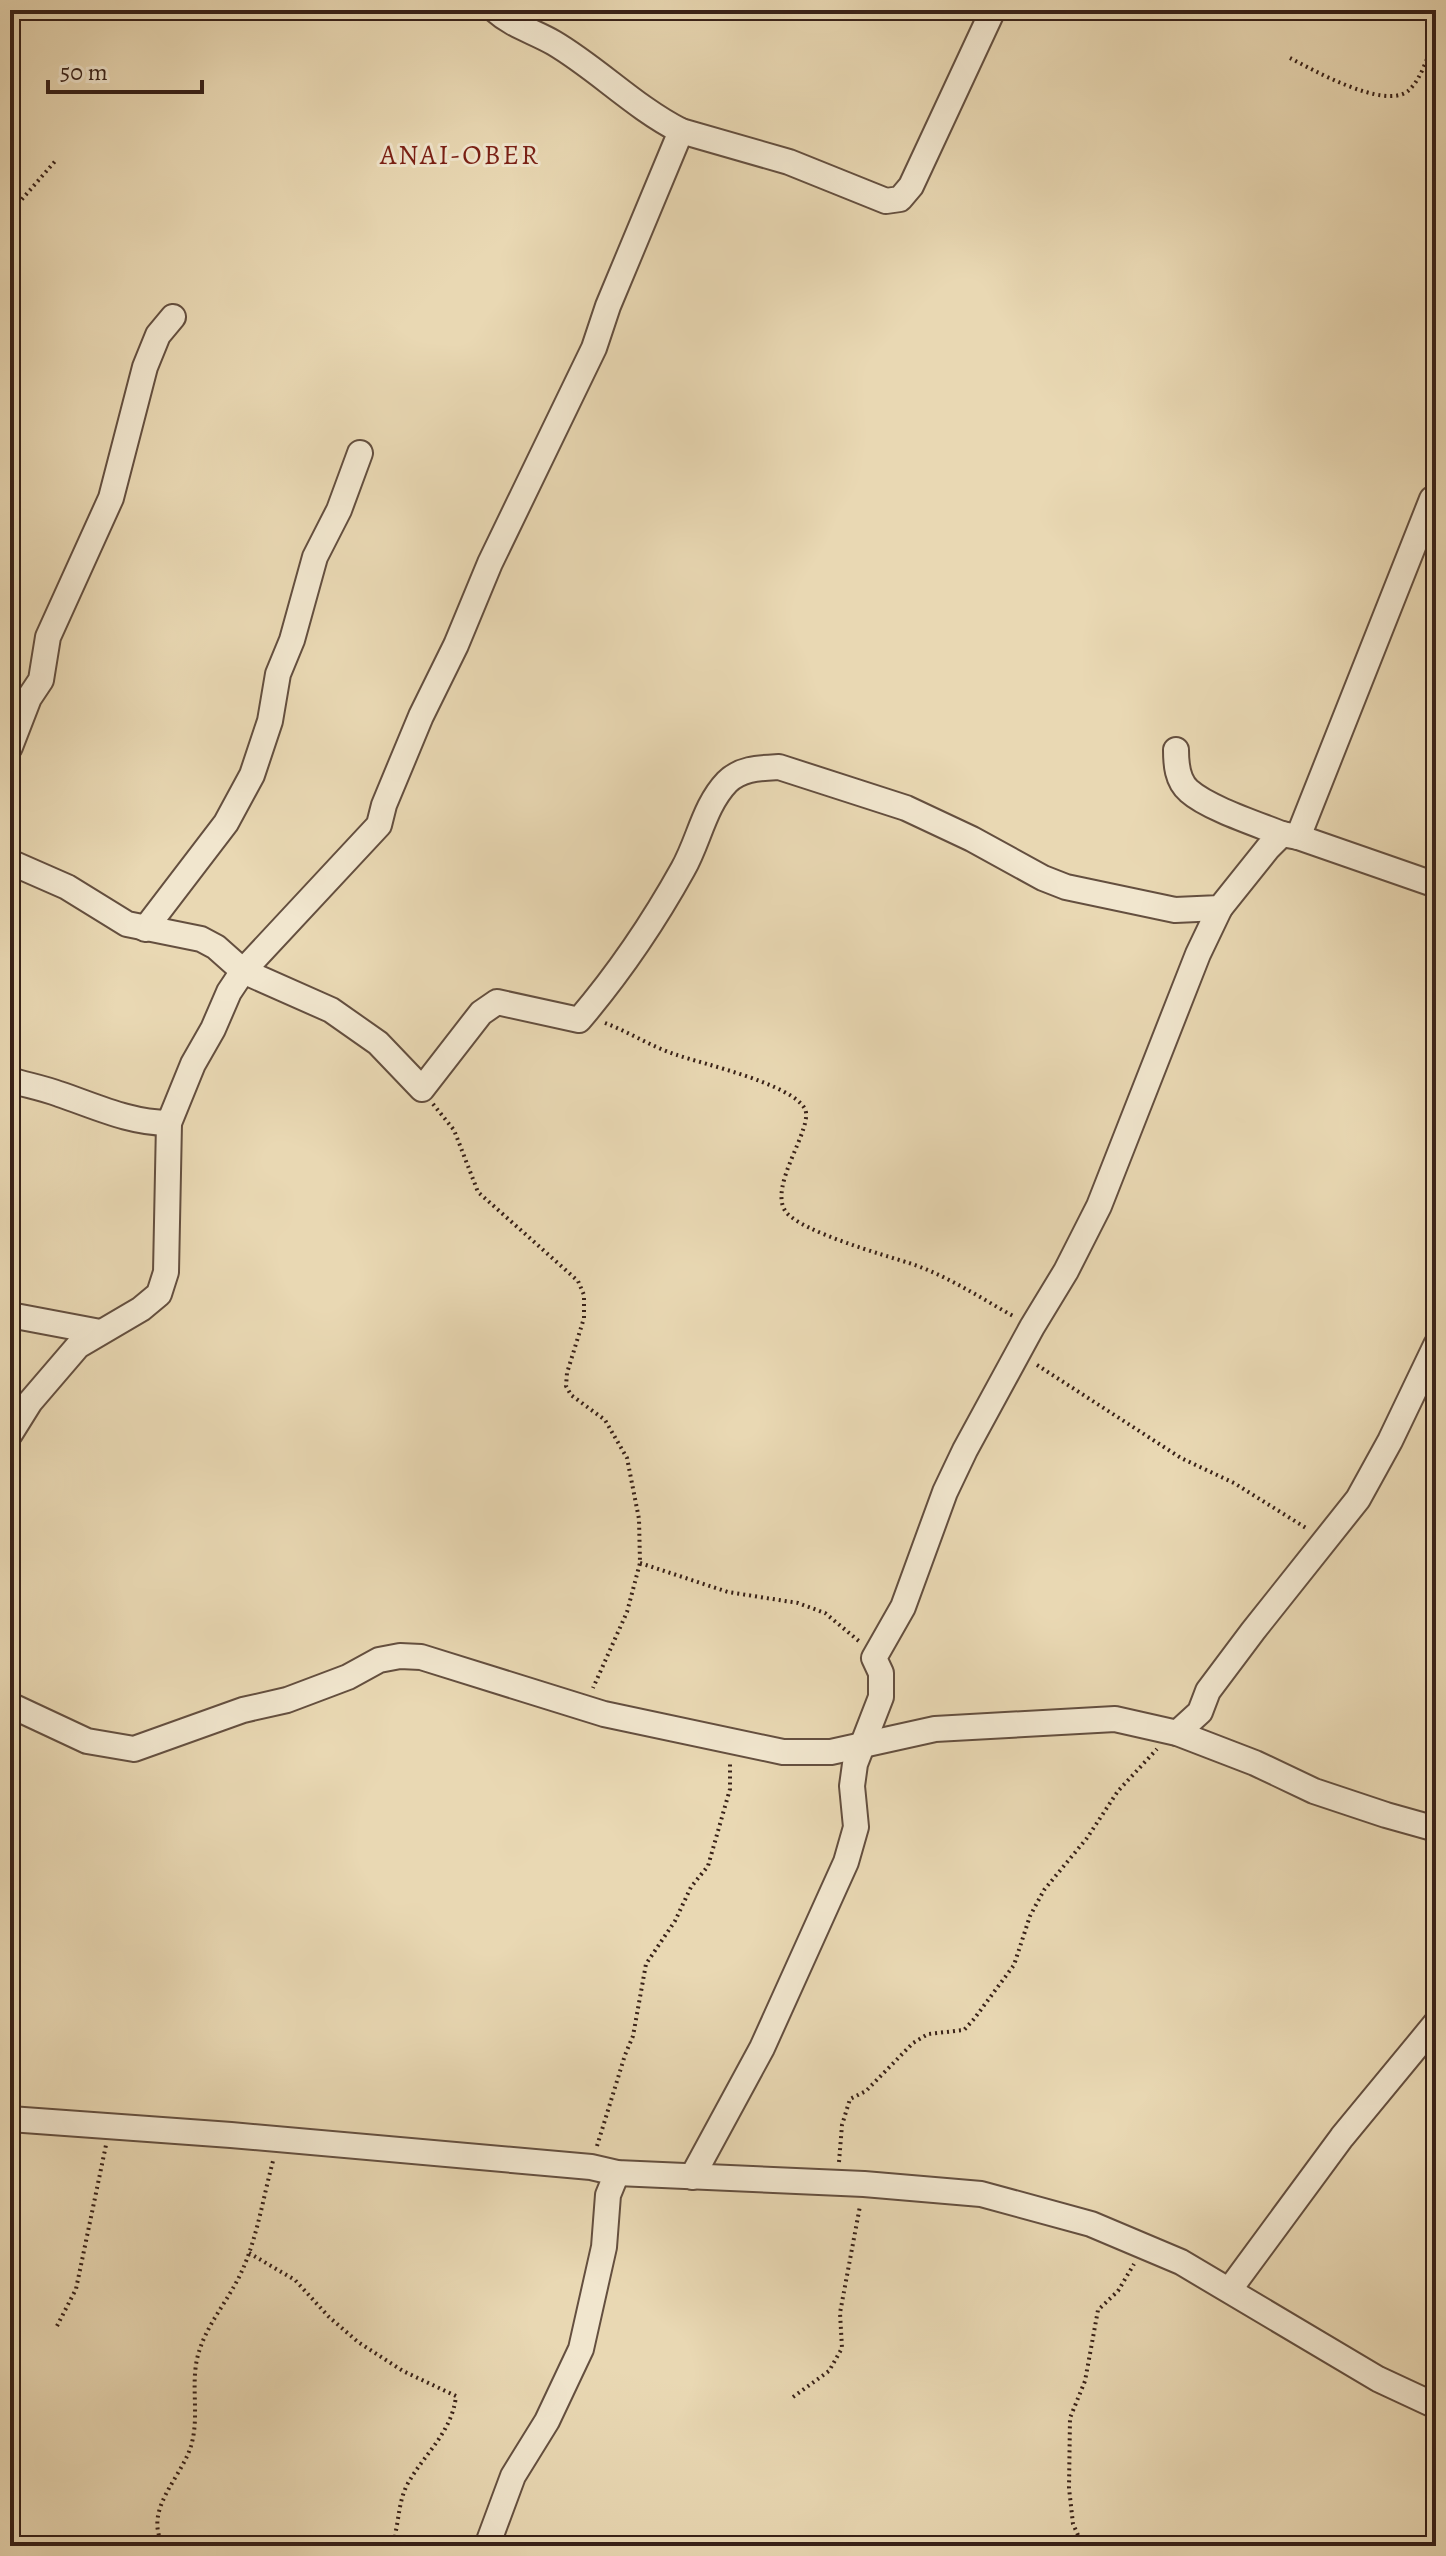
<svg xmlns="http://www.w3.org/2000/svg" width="1446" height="2556" viewBox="0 0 1446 2556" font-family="Alegreya,serif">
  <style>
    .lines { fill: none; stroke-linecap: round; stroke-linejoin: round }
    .minor-casing { stroke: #644f3f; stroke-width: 28 }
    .path { stroke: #382118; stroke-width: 4; stroke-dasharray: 2 4; stroke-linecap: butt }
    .minor { stroke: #f1e6ce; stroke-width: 24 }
    .labels { text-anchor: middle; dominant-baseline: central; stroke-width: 6; stroke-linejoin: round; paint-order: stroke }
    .quarter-label { font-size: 28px; letter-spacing: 2px; fill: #7a1f14; stroke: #f1e6ce }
  </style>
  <rect width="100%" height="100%" fill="#e9d8b3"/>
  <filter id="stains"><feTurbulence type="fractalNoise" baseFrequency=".0025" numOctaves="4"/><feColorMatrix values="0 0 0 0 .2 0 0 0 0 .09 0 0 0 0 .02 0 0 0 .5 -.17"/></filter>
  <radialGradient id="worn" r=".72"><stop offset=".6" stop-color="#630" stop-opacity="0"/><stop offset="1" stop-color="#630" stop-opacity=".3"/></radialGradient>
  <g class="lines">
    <defs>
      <g id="minor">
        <path d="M681 131 789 162 886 201 900 199 911 186 993 10"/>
        <path d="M10 747 29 698 41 680 48 637 111 498 145 367 158 335 173 317"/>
        <path d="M1176 750C1176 764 1177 781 1189 791 1208 808 1257 824 1282 834"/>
        <path d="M1298 837 1432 499"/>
        <path d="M10 862 67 887 127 924 201 939 216 947 243 971 331 1010 378 1043 422 1089 481 1013 497 1002 579 1020C619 973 653 923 683 869 699 841 704 806 727 782 741 768 760 768 779 767L906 808 972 839 1043 878 1066 887 1175 910 1220 908 1268 848 1282 834 1298 837 1436 885"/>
        <path d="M145 929 226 823 252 775 270 721 278 674 292 640 315 557 339 510 360 453"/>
        <path d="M10 1080C26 1085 43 1088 59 1094 95 1106 130 1123 169 1123"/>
        <path d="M10 1315 100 1332"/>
        <path d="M10 1434 30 1402 78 1346 141 1309 159 1294 166 1272 169 1123 193 1064 213 1029 229 992 243 971 379 825 384 805 421 716 456 645 490 563 594 348 608 306 681 131C634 107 598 69 554 43 533 31 513 26 495 10"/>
        <path d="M10 1705 87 1741 134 1749 243 1710 287 1700 348 1677 379 1660 400 1656 421 1657 604 1714 783 1752H831L935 1729 1115 1719 1177 1733 1255 1763 1314 1791 1386 1815 1436 1829"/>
        <path d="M1177 1733 1200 1712 1208 1691 1253 1631 1358 1499 1390 1441 1436 1345"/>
        <path d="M10 2119 231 2135 591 2167 617 2173 864 2184 981 2194 1091 2224 1181 2262 1378 2379 1436 2406"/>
        <path d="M692 2177 762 2048 846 1862 856 1827 852 1786 855 1764 881 1697V1673L874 1658 903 1607 945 1492 965 1450 1032 1327 1066 1271 1099 1206 1198 954 1220 908"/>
        <path d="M1230 2289 1342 2137 1436 2023"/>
        <path d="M487 2546 513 2476 547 2421 581 2349 604 2247 608 2195 617 2173"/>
      </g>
    </defs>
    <use href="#minor" class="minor-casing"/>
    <g class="path">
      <path d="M1428 54 1436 57"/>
      <path d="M1290 58C1313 70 1384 110 1408 91 1422 79 1429 52 1436 35"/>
      <path d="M10 213 57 159"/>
      <path d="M605 1023C629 1032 652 1047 677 1055 703 1064 792 1084 805 1109 814 1128 767 1187 786 1212 802 1232 884 1255 909 1263 946 1275 979 1297 1013 1316"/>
      <path d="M433 1104 454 1130 478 1192 578 1281 584 1295V1318L567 1373 566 1386 571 1395 605 1420 627 1458 639 1519 640 1563 627 1612 593 1688"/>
      <path d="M1037 1365 1181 1458 1234 1483 1306 1528"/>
      <path d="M640 1563 728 1592 798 1603 825 1613 860 1642"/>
      <path d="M597 2146 625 2055 633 2036 646 1964 675 1921 691 1887 708 1866 730 1789V1763"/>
      <path d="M839 2162 842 2125 850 2099 866 2091 913 2043 928 2034 964 2030 974 2019 1014 1965 1030 1916 1044 1890 1087 1838 1118 1791 1157 1749"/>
      <path d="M249 2253 295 2280 329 2317 358 2342 403 2371 456 2396C452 2433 423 2455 407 2485 399 2501 399 2518 395 2535"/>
      <path d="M57 2326 76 2289 106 2145"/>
      <path d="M793 2397 829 2371 842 2348 840 2313 860 2206"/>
      <path d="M161 2541C146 2507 181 2478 191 2446 200 2416 190 2385 198 2355 206 2325 228 2301 241 2273 257 2239 263 2198 273 2161"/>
      <path d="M120 2546C136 2542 155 2537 169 2546"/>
      <path d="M736 2546 738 2543"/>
      <path d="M1083 2546 1073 2524 1069 2488 1070 2418 1085 2381 1098 2310 1118 2291 1134 2264"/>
    </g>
    <use href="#minor" class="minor"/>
  </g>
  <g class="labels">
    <g class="quarter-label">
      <text x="460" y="155">ANAI-OBER</text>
    </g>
  </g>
  <rect width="1446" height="2556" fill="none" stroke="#e9d8b3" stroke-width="40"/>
  <rect x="12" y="12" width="1422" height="2532" fill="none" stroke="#382118" stroke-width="4"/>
  <rect x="20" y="20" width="1406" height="2516" fill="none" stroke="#382118" stroke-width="2"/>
  <path d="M48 80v12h154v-12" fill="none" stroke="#382118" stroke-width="4"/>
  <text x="60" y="80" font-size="24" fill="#382118" stroke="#f1e6ce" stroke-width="6" paint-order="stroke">50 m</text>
  <rect width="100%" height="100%" filter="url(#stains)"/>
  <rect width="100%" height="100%" fill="url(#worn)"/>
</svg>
